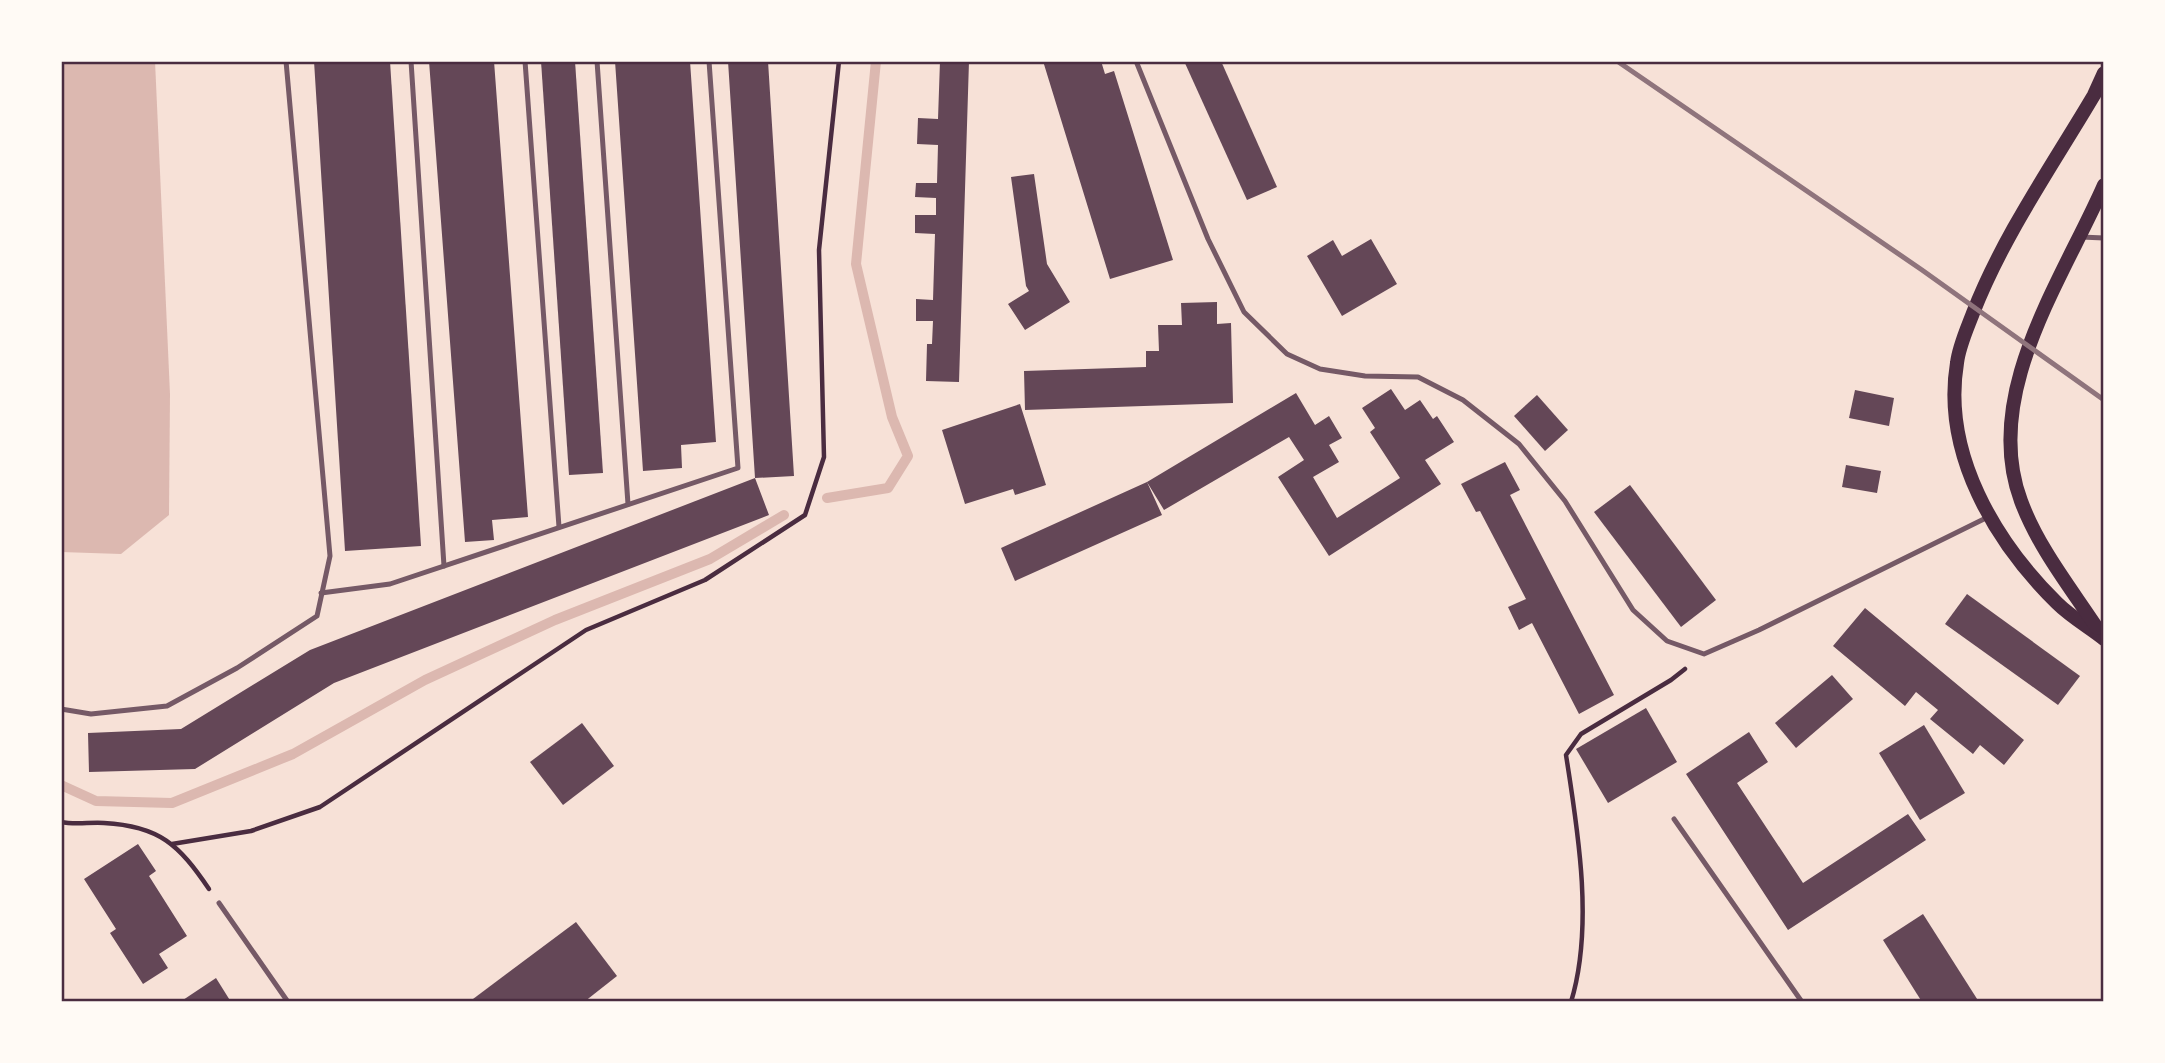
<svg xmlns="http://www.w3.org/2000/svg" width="2165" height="1063" viewBox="0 0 2165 1063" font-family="'Fira Sans',sans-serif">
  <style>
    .water { fill: #dcb8b0 }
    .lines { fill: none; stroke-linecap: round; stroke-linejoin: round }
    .stream { stroke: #dcb8b0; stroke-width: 10 }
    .building { fill: #644757 }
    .path { stroke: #4a2c40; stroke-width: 4.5 }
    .service { stroke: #755966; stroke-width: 5 }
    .secondary { stroke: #4a2c40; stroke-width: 14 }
    .rail { stroke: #8f747c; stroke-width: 5 }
    .neatline { fill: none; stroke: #4a2c40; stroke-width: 2.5 }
  </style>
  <rect width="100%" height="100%" fill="#f7e1d7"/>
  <path class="water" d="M61 61H155L170 394 169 515 121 554 61 552Z"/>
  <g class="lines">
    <g class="stream">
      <path d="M827 498 888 488 908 456 892 417 856 264 876 61"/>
      <path d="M61 785 96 801 172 803 293 754 425 680 555 620 710 559 784 515"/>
    </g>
  </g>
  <g class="building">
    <path d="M314 61H390L421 546 345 551Z"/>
    <path d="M429 61H494L528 517 492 520 494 540 465 542Z"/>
    <path d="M541 61H575L603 473 569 475Z"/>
    <path d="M615 61H690L716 442 681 445 682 468 643 471Z"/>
    <path d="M728 61H768L794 476 755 478 769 515 334 683 195 769 89 772 88 733 181 729 310 650 755 478Z"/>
    <path d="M940 61H969L959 382 926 381 927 344H932L933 321H916V299L933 300 935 234 915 233V215H936V198L915 197 916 183H937L938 145 917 144 918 118 938 119Z"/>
    <path d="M1043 61H1101L1105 74 1114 71 1173 260 1110 279Z"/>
    <path d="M1184 61H1221L1277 187 1247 200Z"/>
    <path d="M1034 174 1047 264 1070 302 1025 330 1008 304 1029 291 1026 286 1011 177Z"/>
    <path d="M1371 239 1397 284 1342 316 1307 256 1333 240 1342 256Z"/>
    <path d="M1217 302V324L1231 323 1233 403 1025 410 1024 371 1146 367V351H1159L1158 325H1182L1181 303Z"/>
    <path d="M1391 389 1405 410 1420 400 1433 419 1437 416 1454 442 1425 460 1441 484 1329 556 1278 477 1304 460 1289 437 1164 510 1147 482 1162 515 1015 581 1001 548 1147 482 1296 393 1315 425 1329 416 1342 438 1329 445 1339 462 1313 477 1337 518 1400 478 1370 432 1375 428 1362 408Z"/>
    <path d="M1855 390 1894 398 1889 426 1849 418Z"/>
    <path d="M1537 395 1568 430 1545 451 1514 416Z"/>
    <path d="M1020 404 1046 485 1015 495 1013 489 965 504 942 430Z"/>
    <path d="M1505 462 1520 490 1510 495 1614 695 1579 714 1532 623 1519 630 1508 607 1526 599 1480 511 1476 512 1461 484Z"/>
    <path d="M1846 465 1881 471 1877 493 1842 487Z"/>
    <path d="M1630 485 1716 600 1681 627 1594 512Z"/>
    <path d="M1967 594 2080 676 2058 705 1945 624Z"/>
    <path d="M1865 608 2024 740 2004 765 1980 745 1973 754 1930 719 1938 710 1916 692 1905 706 1833 646Z"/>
    <path d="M1832 675 1853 699 1796 748 1775 723Z"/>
    <path d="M1646 708 1677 762 1608 803 1576 749Z"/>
    <path d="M582 723 614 766 563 805 530 762Z"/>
    <path d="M1924 725 1965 793 1920 820 1879 753Z"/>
    <path d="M1749 732 1768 762 1737 783 1803 883 1908 814 1926 840 1788 930 1686 774Z"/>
    <path d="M138 844 156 871 149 876 187 936 159 954 168 968 143 984 110 933 116 929 84 879Z"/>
    <path d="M1923 914 1979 1002H1922L1883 940Z"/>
    <path d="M576 922 617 976 584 1002H469Z"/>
    <path d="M216 978 231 1002H184L183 1000Z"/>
  </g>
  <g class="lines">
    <g class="path">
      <path d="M61 822C75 825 90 822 104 823 160 826 179 845 209 889"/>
      <path d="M172 844 251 831 320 807 586 630 705 580 805 515 824 457 819 250 839 61"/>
      <path d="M1571 1002C1594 927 1578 831 1566 755L1581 734 1671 680 1685 669"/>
    </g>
    <g class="service">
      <path d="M411 61 444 566"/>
      <path d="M525 61 559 527"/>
      <path d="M597 61 628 504"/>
      <path d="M1136 61 1208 239 1244 312 1287 354 1320 369 1365 376 1418 377 1463 400 1519 444 1565 501 1633 610 1667 641 1704 654 1759 630 1988 517"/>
      <path d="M2081 237 2104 238"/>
      <path d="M321 593 390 584 738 468 709 61"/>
      <path d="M61 709 91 714 167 706 237 668 317 616 330 556 286 61"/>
      <path d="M1674 819 1802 1002"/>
      <path d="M219 903 288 1002"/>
    </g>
    <g class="secondary">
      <path d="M2104 73 2094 95C2052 166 2003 236 1973 313 1967 329 1959 346 1957 363 1942 453 1995 542 2057 603 2071 617 2089 627 2104 639"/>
      <path d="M2097 628C2070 587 2038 547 2021 501 1981 394 2063 279 2104 185"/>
    </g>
    <path class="rail" d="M1617 61 1922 270 2104 400"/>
  </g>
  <rect width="2165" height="1063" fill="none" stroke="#fffaf5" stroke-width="126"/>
  <rect x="63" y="63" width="2039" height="937" class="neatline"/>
</svg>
